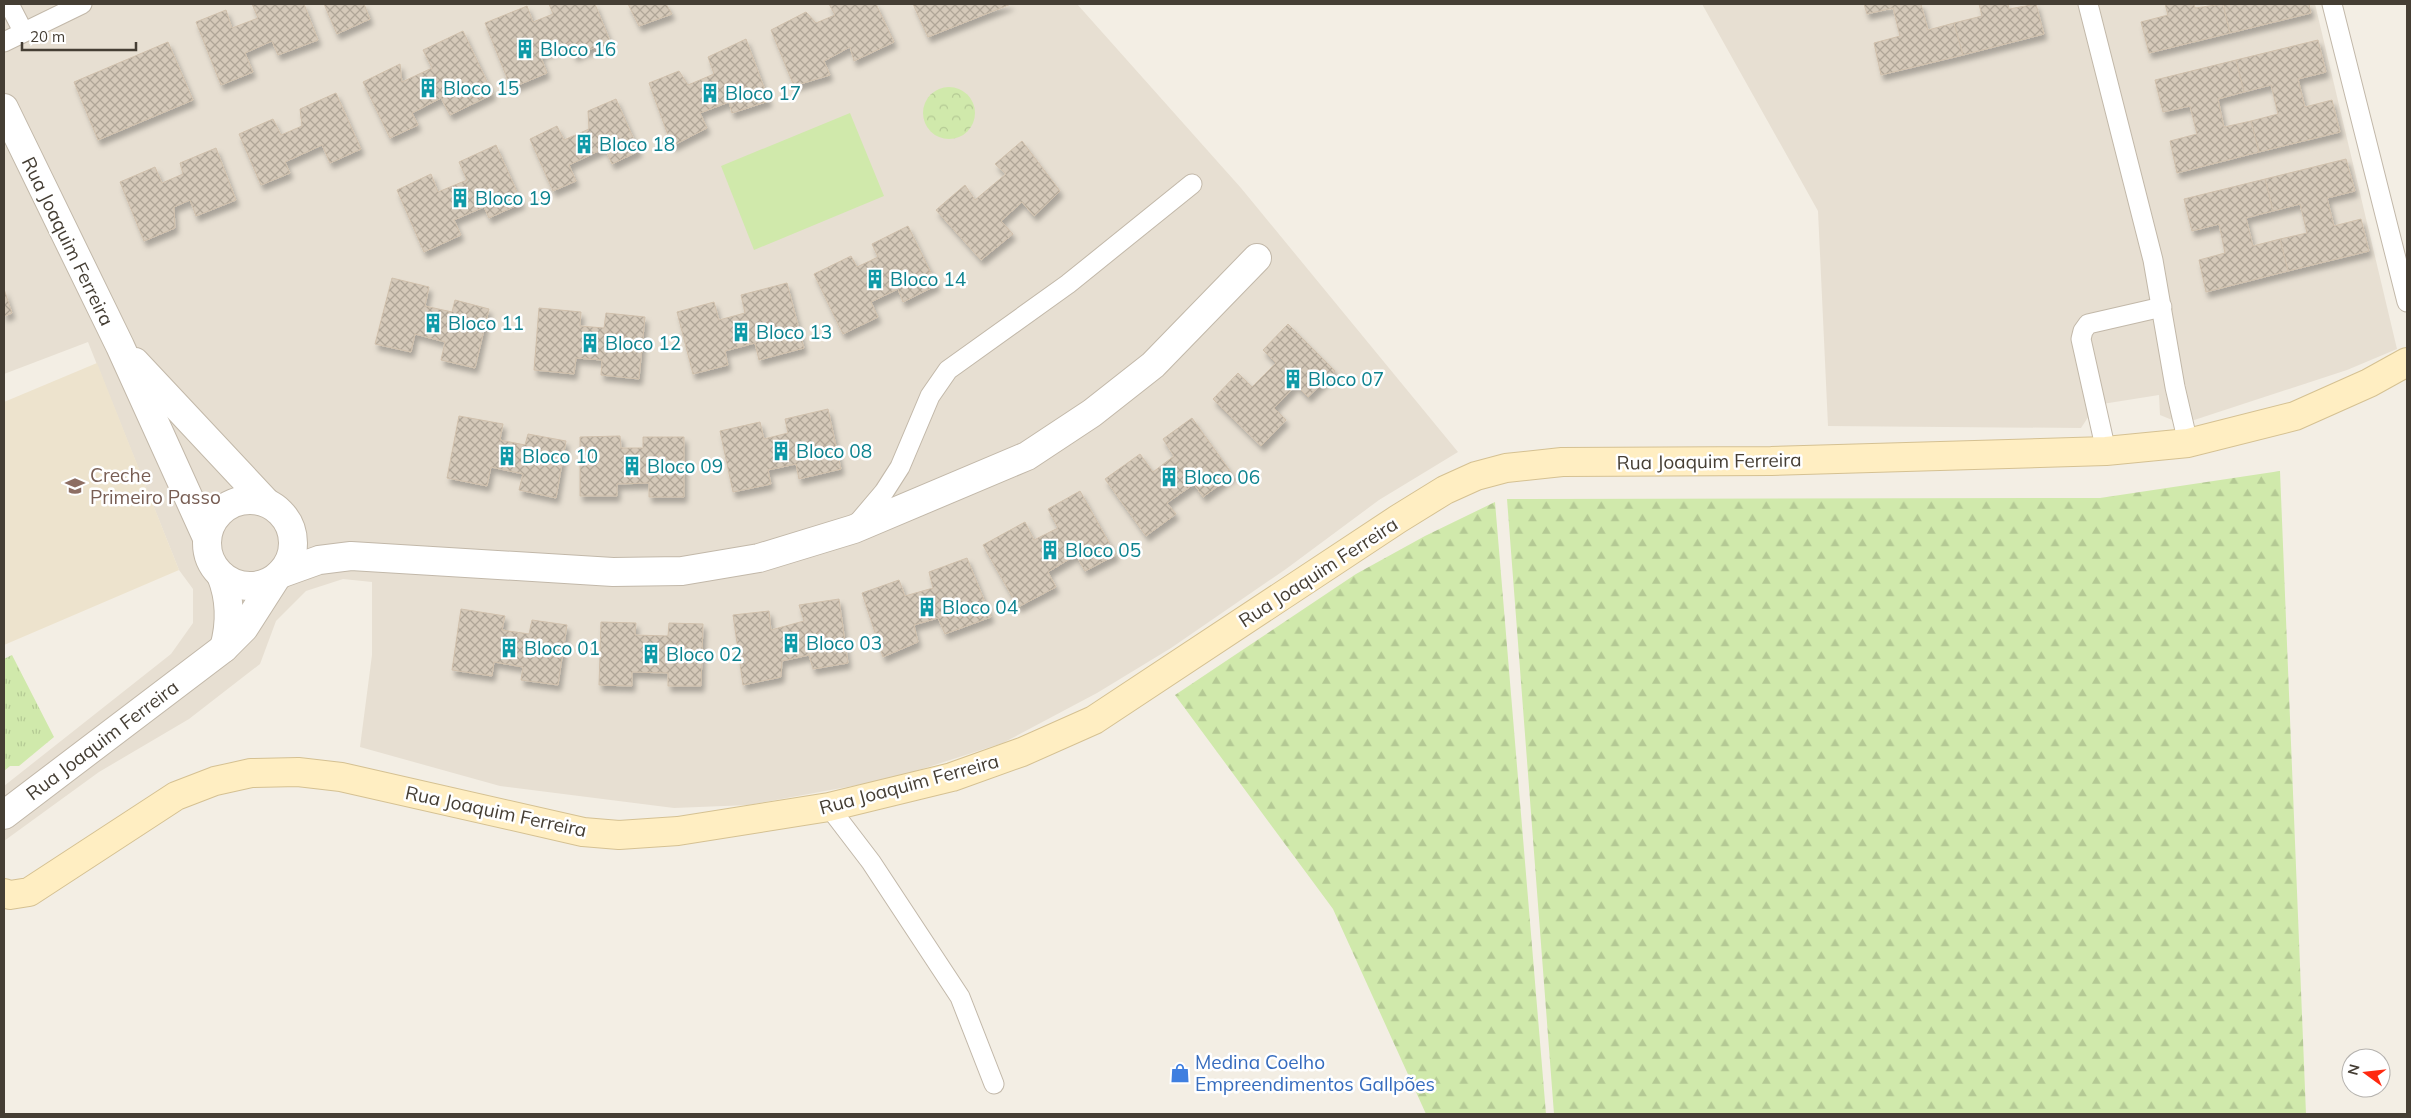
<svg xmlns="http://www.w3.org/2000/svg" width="2411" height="1118" viewBox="0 0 2411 1118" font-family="Mulish,sans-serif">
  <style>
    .residential { fill: #e7dfd2 }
    .education { fill: #ede3cd }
    .grass { fill: url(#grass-tufts) }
    .forest { fill: url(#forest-firs) }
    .park { fill: url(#park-crowns) }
    .garden { fill: #d0e9ab }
    .building { fill: url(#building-cross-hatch); stroke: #d0c0ac; filter: url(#shadow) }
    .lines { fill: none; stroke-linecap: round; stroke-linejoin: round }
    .lane-casing { stroke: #c2b8a9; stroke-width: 21 }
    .street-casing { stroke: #c2b8a9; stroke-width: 30 }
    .secondary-casing { stroke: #d5c192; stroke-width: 30 }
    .lane { stroke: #fff; stroke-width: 19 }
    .street { stroke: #fff; stroke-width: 28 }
    .secondary { stroke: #ffeec2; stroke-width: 28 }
    .labels { text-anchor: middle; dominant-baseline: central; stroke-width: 5; stroke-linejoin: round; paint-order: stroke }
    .culture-label { font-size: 19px; fill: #0d838f; stroke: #fff; text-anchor: start }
    .street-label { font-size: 19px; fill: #453e34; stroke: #fff }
    .education-label { font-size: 19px; fill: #785e54; stroke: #fff; text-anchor: start }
    .shop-label { font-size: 19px; fill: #366cbe; stroke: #fff; text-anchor: start }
  </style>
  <defs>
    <pattern id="grass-tufts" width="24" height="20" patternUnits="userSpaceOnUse" patternTransform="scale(1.25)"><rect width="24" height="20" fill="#d0e9ab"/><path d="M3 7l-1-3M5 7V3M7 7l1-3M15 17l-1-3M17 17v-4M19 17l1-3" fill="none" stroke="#b4c994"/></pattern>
    <pattern id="forest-firs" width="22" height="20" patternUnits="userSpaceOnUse" patternTransform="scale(1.25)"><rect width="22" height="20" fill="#d0e9ab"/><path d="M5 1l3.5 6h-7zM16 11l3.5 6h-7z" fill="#b4c994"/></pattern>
    <pattern id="park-crowns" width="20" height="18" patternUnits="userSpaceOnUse" patternTransform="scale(1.25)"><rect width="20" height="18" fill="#d0e9ab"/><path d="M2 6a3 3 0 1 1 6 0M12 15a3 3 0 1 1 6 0" fill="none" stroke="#b4c994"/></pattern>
    <pattern id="building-cross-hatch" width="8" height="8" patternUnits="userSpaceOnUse" patternTransform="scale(1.25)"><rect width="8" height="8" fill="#d5c9b9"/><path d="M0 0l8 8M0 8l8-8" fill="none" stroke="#afa597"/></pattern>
    <filter id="shadow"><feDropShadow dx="3" dy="5.5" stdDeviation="2.5" flood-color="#0004"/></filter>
  </defs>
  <rect width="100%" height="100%" fill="#f3eee4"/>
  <g class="residential">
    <path d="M4 4H1077L1241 188 1458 452 1379 500 1286 569 1171 648 1097 693 1003 743 891 779 749 805 674 808 500 786 360 747 372 655V582L343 579 306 591 276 621 260 664 189 719 99 772 4 841V786L171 654 193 623V589L179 570 88 342 4 374Z"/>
    <path d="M1702 4H2315L2397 349 2347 370 2182 424 2160 415 2159 395 2096 405 2081 428 1828 426 1818 211Z"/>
  </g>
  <path class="education" d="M97 363 179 570 4 645V402Z"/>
  <path class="grass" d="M12 655 54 737 19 766H10L4 771V659Z"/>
  <g class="forest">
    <path d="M2280 471 2306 1114H1554L1507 499 2100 498Z"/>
    <path d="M1495 502 1546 1114H1426L1333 909 1175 695 1356 574 1425 536Z"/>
  </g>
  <circle class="park" cx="949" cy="113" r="26"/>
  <path class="garden" d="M850 113 884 196 754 250 721 166Z"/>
  <g class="building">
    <path d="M252 4H304L318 40 278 55 272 41 245 53 253 72 221 85 196 22 226 10 232 28 258 18Z"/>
    <path d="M324 4H364L370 19 337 34Z"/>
    <path d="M549 4H595L610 41 574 56 570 43 540 55 547 73 511 88 485 23 527 6 533 22 553 14Z"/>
    <path d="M628 4H666L672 14 639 26Z"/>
    <path d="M829 4H876L894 42 854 61 850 47 824 61 830 75 794 86 771 30 806 12 816 23 835 15Z"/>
    <path d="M913 4H1011L928 37Z"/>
    <path d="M1864 4H1921L1928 30 1954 23 1963 55 1881 75 1874 43 1900 36 1893 8 1867 14Z"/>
    <path d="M1979 4H2008L2009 9 2036 4 2044 34 1963 55 1954 23 1982 16Z"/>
    <path d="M2165 4H2194L2195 8 2223 4 2230 33 2149 53 2141 22 2168 15Z"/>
    <path d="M2223 4H2309L2311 13 2230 33Z"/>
    <path d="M463 31 493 94 450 115 441 98 412 113 418 125 390 138 363 82 400 64 402 82 432 68 423 50Z"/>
    <path d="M746 39 769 101 732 113 729 102 700 113 707 128 672 146 649 83 679 71 688 85 714 74 708 57Z"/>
    <path d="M2318 40 2326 72 2298 79 2305 107 2332 100 2340 132 2259 152 2251 121 2278 114 2271 85 2244 92 2236 60Z"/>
    <path d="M168 42 193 100 98 140 74 82Z"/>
    <path d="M2236 60 2244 92 2218 99 2224 127 2251 121 2259 152 2177 173 2170 141 2197 134 2190 106 2163 112 2155 80Z"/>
    <path d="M336 93 361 149 330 163 322 145 285 162 290 173 261 185 239 134 273 119 281 135 302 126 300 109Z"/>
    <path d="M616 99 639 151 612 164 605 148 569 165 576 181 553 191 530 139 557 126 564 140 589 129 588 111Z"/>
    <path d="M1022 141 1060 191 1034 216 1022 202 1001 221 1013 234 981 260 936 210 965 185 975 200 1006 174 995 164Z"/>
    <path d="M496 145 522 203 489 218 484 207 454 220 461 235 424 252 397 190 431 174 438 192 467 180 459 162Z"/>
    <path d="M216 148 236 200 196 216 190 200 174 207 175 228 144 241 120 182 155 167 162 183 183 174 180 163Z"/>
    <path d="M2346 159 2355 191 2327 198 2334 226 2361 219 2369 251 2288 271 2280 239 2307 233 2300 204 2273 211 2265 179Z"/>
    <path d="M2265 179 2273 211 2246 218 2253 246 2280 239 2288 271 2206 292 2199 260 2225 253 2219 224 2192 231 2184 199Z"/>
    <path d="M908 226 937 285 903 302 898 289 871 302 878 317 843 334 814 274 851 256 857 267 878 257 872 244Z"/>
    <path d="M392 278 429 287 425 306 452 312 455 300 489 309 475 368 441 360 445 342 415 334 411 352 375 344Z"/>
    <path d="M787 283 804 348 759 360 755 343 725 351 728 365 693 374 677 312 714 302 719 320 745 313 741 295Z"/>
    <path d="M4 289 12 313 4 316Z"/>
    <path d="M539 308 581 312 580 326 604 328 606 313 645 317 639 379 601 375 602 360 576 358 574 374 534 370Z"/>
    <path d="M1288 324 1335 371 1308 397 1296 385 1274 408 1286 420 1261 446 1213 399 1238 373 1252 387 1276 363 1263 350Z"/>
    <path d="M828 409 841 469 799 479 796 464 768 470 771 484 733 492 720 431 760 422 764 439 788 433 785 419Z"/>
    <path d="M459 416 503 424 500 440 525 445 528 434 566 441 556 498 519 490 523 474 491 467 487 486 447 478Z"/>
    <path d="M1192 418 1233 475 1203 497 1194 484 1167 503 1176 514 1146 536 1105 479 1140 454 1153 472 1174 456 1163 439Z"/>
    <path d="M620 436 621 448H643V437H684V497H649V483L617 484V496H580V437Z"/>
    <path d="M1080 491 1116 555 1085 571 1076 555 1048 572 1056 587 1018 607 983 545 1025 522 1034 540 1058 528 1048 509Z"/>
    <path d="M967 558 991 617 945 634 938 618 914 625 918 642 883 657 862 593 899 580 905 596 933 588 929 572Z"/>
    <path d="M839 599 848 663 813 669 809 655 782 661 781 677 743 685 733 615 769 611 771 630 804 621 799 605Z"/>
    <path d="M461 609 505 616 502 630 529 634 532 620 567 625 558 685 521 680 523 667 494 662 492 676 452 670Z"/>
    <path d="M601 622 636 623 635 635 668 636 669 623 703 624 701 686H668V673L632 672V686L599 685Z"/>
  </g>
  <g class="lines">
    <defs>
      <g id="lane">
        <path d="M9 4 23 31"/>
        <path d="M2088 4 2153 260 2175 387 2188 443"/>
        <path d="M2332 4 2407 302"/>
        <path d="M4 42 82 4"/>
        <path d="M2106 451 2081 339 2083 331 2088 324 2162 307"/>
        <path d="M856 525 884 492 900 467 930 396 948 370 1068 284 1192 184"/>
        <path d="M829 807 871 862 960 997 994 1084"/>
      </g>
      <g id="street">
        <path d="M4 108 120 346 207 538"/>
        <path d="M135 362 266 502"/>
        <circle cx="250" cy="543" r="43"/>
        <path d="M280 574 319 560 351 556 613 572 682 571 759 558 854 529 1027 456 1092 413 1153 365 1257 258"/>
        <path d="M221 575C231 600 231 623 224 648"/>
        <path d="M4 815 224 648 244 628 276 578"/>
      </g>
      <path id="secondary" d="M4 893 10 895 29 892 176 796 215 781 251 773 298 772 341 777 583 832 619 835 678 831 829 807 952 777 1022 752 1094 720 1398 519 1445 490 1476 476 1506 468 1562 462 1771 461 2106 451 2188 443 2295 416 2369 383 2407 362"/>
    </defs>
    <use href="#lane" class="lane-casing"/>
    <use href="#street" class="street-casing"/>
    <use href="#secondary" class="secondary-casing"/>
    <use href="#lane" class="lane"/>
    <use href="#street" class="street"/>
    <use href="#secondary" class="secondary"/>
  </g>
  <defs>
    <symbol id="building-bare" viewBox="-9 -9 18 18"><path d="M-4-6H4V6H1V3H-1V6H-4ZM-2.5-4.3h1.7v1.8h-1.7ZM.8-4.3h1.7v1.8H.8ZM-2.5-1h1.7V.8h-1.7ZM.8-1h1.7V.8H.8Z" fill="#0f9aa8" stroke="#fff" stroke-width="2.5" paint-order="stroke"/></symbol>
    <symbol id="school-bare" viewBox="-9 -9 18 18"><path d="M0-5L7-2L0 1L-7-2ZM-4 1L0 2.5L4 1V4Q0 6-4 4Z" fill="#8d6e63" stroke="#fff" stroke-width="2.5" paint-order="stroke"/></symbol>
    <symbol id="shop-bare" viewBox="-9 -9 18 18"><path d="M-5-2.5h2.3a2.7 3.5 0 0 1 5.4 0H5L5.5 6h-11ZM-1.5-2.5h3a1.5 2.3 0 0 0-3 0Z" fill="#3f7fe0" stroke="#fff" stroke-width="2.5" paint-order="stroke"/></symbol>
  </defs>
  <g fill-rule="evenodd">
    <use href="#building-bare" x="511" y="35" width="28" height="28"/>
    <use href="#building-bare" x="414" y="74" width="28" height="28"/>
    <use href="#building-bare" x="696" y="79" width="28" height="28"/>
    <use href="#building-bare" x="570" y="130" width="28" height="28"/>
    <use href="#building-bare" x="446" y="184" width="28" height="28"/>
    <use href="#building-bare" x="861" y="265" width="28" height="28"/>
    <use href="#building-bare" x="419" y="309" width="28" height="28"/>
    <use href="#building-bare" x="727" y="318" width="28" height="28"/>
    <use href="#building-bare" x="576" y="329" width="28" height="28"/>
    <use href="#building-bare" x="1279" y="365" width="28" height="28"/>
    <use href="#building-bare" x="767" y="437" width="28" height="28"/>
    <use href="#building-bare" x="493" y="442" width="28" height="28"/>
    <use href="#building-bare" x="618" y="452" width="28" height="28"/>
    <use href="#building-bare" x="1155" y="463" width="28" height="28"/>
    <use href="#school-bare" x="61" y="472" width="28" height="28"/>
    <use href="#building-bare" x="1036" y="536" width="28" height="28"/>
    <use href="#building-bare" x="913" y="593" width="28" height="28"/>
    <use href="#building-bare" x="777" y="629" width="28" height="28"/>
    <use href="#building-bare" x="495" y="634" width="28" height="28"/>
    <use href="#building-bare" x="637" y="640" width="28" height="28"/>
    <use href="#shop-bare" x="1166" y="1059" width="28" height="28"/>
  </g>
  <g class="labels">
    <g class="culture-label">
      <text x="540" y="49">Bloco 16</text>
      <text x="443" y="88">Bloco 15</text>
      <text x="725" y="93">Bloco 17</text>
      <text x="599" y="144">Bloco 18</text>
      <text x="475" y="198">Bloco 19</text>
      <text x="890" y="279">Bloco 14</text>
      <text x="448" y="323">Bloco 11</text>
      <text x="756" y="332">Bloco 13</text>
      <text x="605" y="343">Bloco 12</text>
      <text x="1308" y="379">Bloco 07</text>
      <text x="796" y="451">Bloco 08</text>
      <text x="522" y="456">Bloco 10</text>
      <text x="647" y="466">Bloco 09</text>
      <text x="1184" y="477">Bloco 06</text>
      <text x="1065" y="550">Bloco 05</text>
      <text x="942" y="607">Bloco 04</text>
      <text x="806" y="643">Bloco 03</text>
      <text x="524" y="648">Bloco 01</text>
      <text x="666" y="654">Bloco 02</text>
    </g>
    <g class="street-label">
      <text transform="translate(68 241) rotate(64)">Rua Joaquim Ferreira</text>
      <text transform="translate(1709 461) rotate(-1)">Rua Joaquim Ferreira</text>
      <text transform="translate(1318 572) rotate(-33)">Rua Joaquim Ferreira</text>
      <text transform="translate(102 740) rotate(-37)">Rua Joaquim Ferreira</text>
      <text transform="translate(909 784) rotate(-15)">Rua Joaquim Ferreira</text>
      <text transform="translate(496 811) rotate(12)">Rua Joaquim Ferreira</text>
    </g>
    <g class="education-label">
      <text x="90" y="475">Creche<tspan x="90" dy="22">Primeiro Passo</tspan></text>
    </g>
    <g class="shop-label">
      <text x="1195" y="1062">Medina Coelho<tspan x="1195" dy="22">Empreendimentos Gallpões</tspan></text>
    </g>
  </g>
  <rect width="2411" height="1118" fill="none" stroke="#453e34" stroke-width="10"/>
  <g transform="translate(2366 1073) rotate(285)"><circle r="24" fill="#ffffff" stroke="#b5b2ae"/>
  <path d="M0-4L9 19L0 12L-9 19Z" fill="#ff290f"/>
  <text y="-8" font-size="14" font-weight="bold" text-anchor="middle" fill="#453e34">N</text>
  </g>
  <path d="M22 42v8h114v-8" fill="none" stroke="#453e34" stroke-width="2.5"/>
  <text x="30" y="42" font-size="15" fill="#453e34" stroke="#ffffff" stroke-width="4" paint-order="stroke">20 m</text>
</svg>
